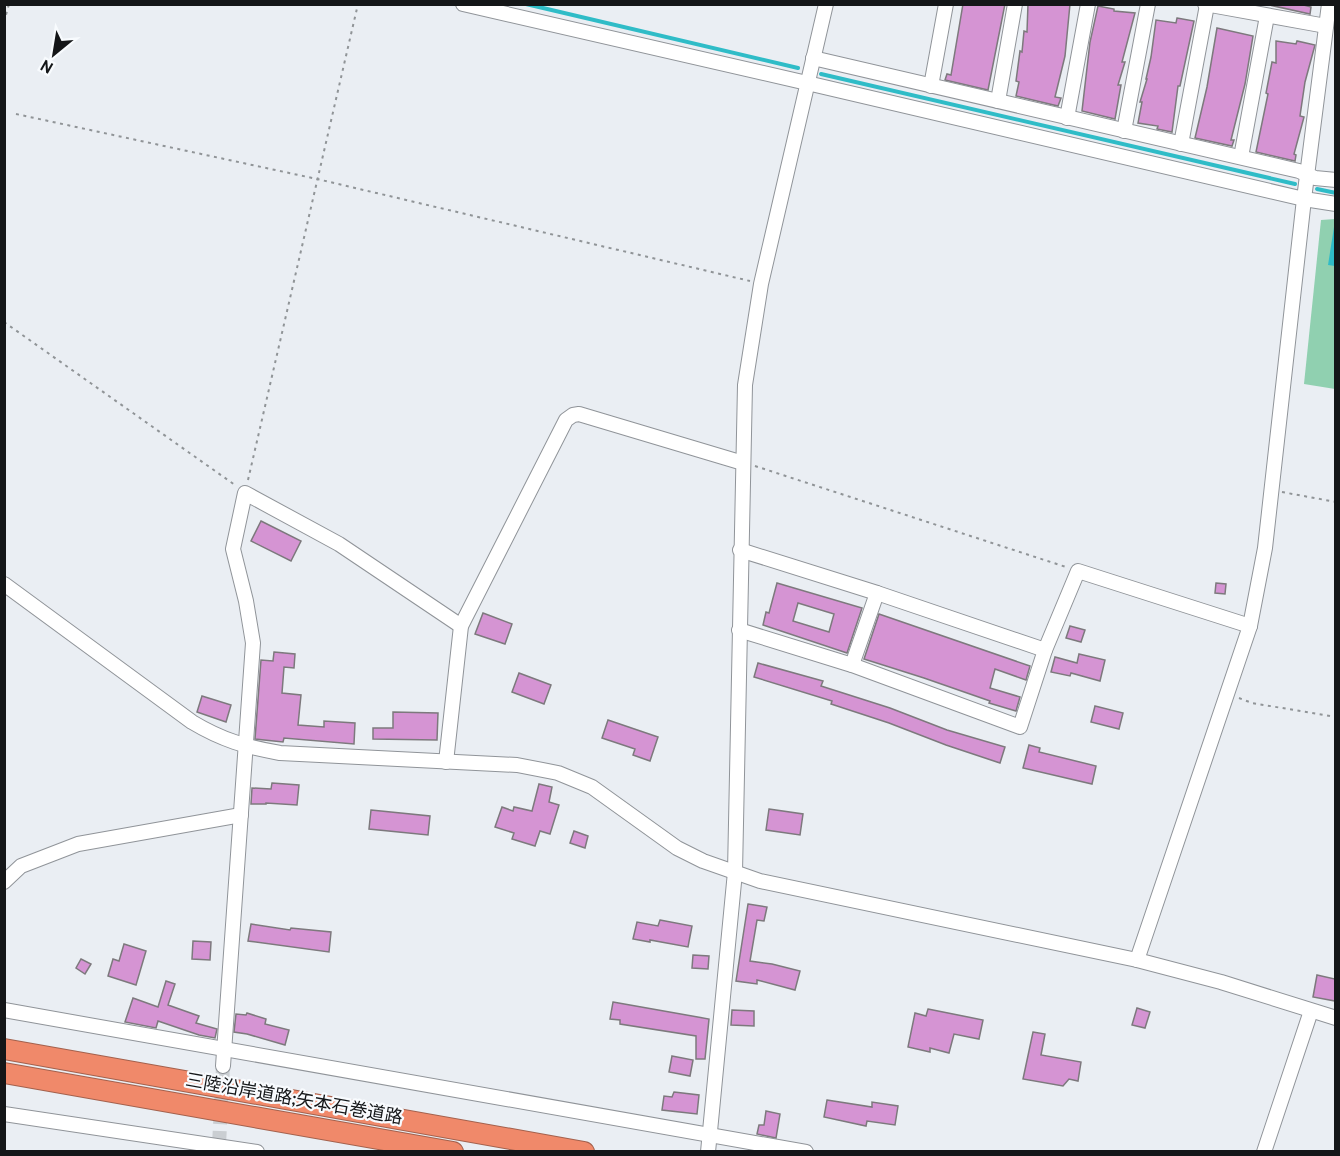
<svg xmlns="http://www.w3.org/2000/svg" width="1340" height="1156" viewBox="0 0 1340 1156" font-family="Overpass,'Noto Sans JP',sans-serif">
  <style>
    .green { fill: #90d0b0 }
    .water { fill: #2fbcc7 }
    .lines { fill: none; stroke-linecap: round; stroke-linejoin: round }
    .stream { stroke: #2fbcc7; stroke-width: 4 }
    .building { fill: #d594d3; stroke: #7d797d; stroke-width: 1.5; fill-rule: evenodd }
    .minor-tunnel { stroke: #caced2; stroke-width: 14; stroke-dasharray: 14 7; stroke-linecap: butt }
    .minor-casing { stroke: #909499; stroke-width: 16 }
    .highway-casing { stroke: #a3614d; stroke-width: 22 }
    .path { stroke: #909497; stroke-width: 2; stroke-dasharray: 3 4.5; stroke-linecap: butt }
    .minor { stroke: #fff; stroke-width: 14 }
    .highway { stroke: #f0896a; stroke-width: 20 }
    .labels { text-anchor: middle; dominant-baseline: central; stroke-width: 4.5; stroke-linejoin: round; paint-order: stroke }
    .street-label { font-size: 18px; fill: #141618; stroke: #f8fbfe }
  </style>
  <rect width="100%" height="100%" fill="#eaeef3"/>
  <path class="green" d="M1335 219V389L1304 384 1321 220Z"/>
  <path class="water" d="M1334 227H1335V266L1328 265Z"/>
  <g class="lines">
    <g class="stream">
      <path d="M526 4 798 68"/>
      <path d="M821 74 1295 184"/>
      <path d="M1317 189 1336 193"/>
    </g>
  </g>
  <g class="building">
    <path d="M963 4H1005L988 90 945 80 947 74 951 75Z"/>
    <path d="M1028 4H1070L1065 56 1055 97 1061 98 1058 106 1016 96 1019 82 1016 81 1020 51 1022 52 1024 31 1027 32Z"/>
    <path d="M1265 4H1300L1311 7 1310 14Z"/>
    <path d="M1098 6 1114 9V11L1135 13 1122 62H1125L1118 85H1121L1115 119 1082 111 1090 42Z"/>
    <path d="M1177 18 1194 21 1180 86H1178L1172 132 1157 129 1158 126 1138 123 1142 102H1140L1147 79H1146L1151 57 1156 20 1176 23Z"/>
    <path d="M1217 28 1253 36 1245 84 1231 140H1234L1232 146 1195 138 1207 87Z"/>
    <path d="M1276 41 1296 44 1297 41 1315 45 1305 82 1300 116 1304 117 1294 154 1296 155 1295 161 1256 152 1268 94 1266 93 1272 62 1276 63Z"/>
    <path d="M261 521 301 541 291 561 251 541Z"/>
    <path d="M777 583 862 608 847 653 763 625 766 612 769 613ZM798 603 834 614 829 632 793 621Z"/>
    <path d="M1216 583 1226 584 1225 594 1215 593Z"/>
    <path d="M483 613 512 624 505 644 475 634Z"/>
    <path d="M879 614 1030 666 1026 680 995 669 990 688 1020 697 1016 711 989 703 990 701 924 678 864 659Z"/>
    <path d="M1070 626 1085 630 1081 642 1066 638Z"/>
    <path d="M274 652 295 654 294 668 284 667 282 693 301 695 298 725 324 727V721L355 723 354 744 284 738 283 742 255 739 261 660 273 661Z"/>
    <path d="M1079 654 1105 660 1100 681 1071 673 1070 676 1051 672 1055 657 1077 663Z"/>
    <path d="M758 663 823 681 821 686 890 708 947 730 1005 747 1000 763 946 745 889 723 831 704 832 701 754 677Z"/>
    <path d="M519 673 551 685 544 704 512 692Z"/>
    <path d="M202 696 231 705 226 722 197 712Z"/>
    <path d="M1095 706 1123 713 1119 729 1091 722Z"/>
    <path d="M393 712 438 713 437 740 373 739V728H393Z"/>
    <path d="M608 720 658 737 650 761 633 755 635 749 602 738Z"/>
    <path d="M1029 745 1040 748 1039 752 1096 766 1092 784 1023 768Z"/>
    <path d="M272 783 299 785 297 805 266 803V804H251L252 788 271 789Z"/>
    <path d="M539 784 552 787 549 802 559 805 550 834 540 831 535 846 512 839 514 833 495 827 502 807 513 811 514 807 532 811Z"/>
    <path d="M769 809 803 814 800 835 766 830Z"/>
    <path d="M371 810 430 816 428 835 369 829Z"/>
    <path d="M574 831 588 836 585 848 570 843Z"/>
    <path d="M748 904 767 907 764 921 757 920 750 961 772 964 800 971 795 990 757 980V984L736 981Z"/>
    <path d="M660 920 692 926 688 947 650 940V942L633 939 637 922 658 926Z"/>
    <path d="M251 924 290 930 291 928 331 932 329 952 248 941Z"/>
    <path d="M193 941 211 942 210 960 192 959Z"/>
    <path d="M124 944 146 951 136 985 108 976 113 959 119 961Z"/>
    <path d="M693 955 709 956 708 969 692 968Z"/>
    <path d="M81 959 91 964 85 974 76 968Z"/>
    <path d="M1317 975 1335 979V1001L1313 997Z"/>
    <path d="M166 981 175 984 168 1005 199 1016 196 1023 217 1029 215 1038 199 1035 158 1021 156 1028 125 1022 133 998 158 1007Z"/>
    <path d="M613 1002 709 1019 705 1059H696V1036L620 1024V1020L610 1019Z"/>
    <path d="M1137 1008 1150 1012 1145 1028 1132 1025Z"/>
    <path d="M928 1009 983 1020 979 1039 954 1034 949 1053 930 1048V1052L908 1047 915 1013 926 1016Z"/>
    <path d="M732 1010 754 1011V1026L731 1025Z"/>
    <path d="M247 1013 266 1019 265 1024 289 1030 285 1045 247 1034 234 1032 236 1014 246 1015Z"/>
    <path d="M1033 1032 1045 1034 1041 1055 1081 1062 1078 1081 1069 1079 1063 1086 1023 1079Z"/>
    <path d="M672 1056 693 1060 690 1076 669 1072Z"/>
    <path d="M674 1092 699 1095 697 1114 662 1110 664 1096 672 1097Z"/>
    <path d="M827 1100 872 1107V1102L898 1106 895 1125 867 1121 866 1126 824 1117Z"/>
    <path d="M766 1111 780 1114 776 1138 757 1134 759 1125H764Z"/>
  </g>
  <g class="lines">
    <path class="minor-tunnel" d="M219 1145 223 1066"/>
    <defs>
      <g id="minor">
        <path d="M463 4 807 83 1304 199 1336 204"/>
        <path d="M1205 4 1326 26"/>
        <path d="M813 58 1299 171 1315 178 1336 180"/>
        <path d="M931 86 946 4"/>
        <path d="M998 101 1015 4"/>
        <path d="M1067 118 1088 4"/>
        <path d="M1124 131 1148 4"/>
        <path d="M1181 144 1207 5"/>
        <path d="M1241 157 1267 16"/>
        <path d="M740 550 877 593 1045 650"/>
        <path d="M4 584 192 722C222 740 246 747 280 753L517 765 558 773 592 787 677 848 703 861 760 881 1137 960 1221 982 1336 1018"/>
        <path d="M739 630 852 665 1020 727 1045 650 1078 571 1250 626"/>
        <path d="M852 665 877 593"/>
        <path d="M446 762 461 626 566 420 573 415 579 414 743 463"/>
        <path d="M4 882 21 866 78 844 241 815"/>
        <path d="M1137 960 1250 626 1265 548 1304 199 1329 4"/>
        <path d="M4 1010 806 1152"/>
        <path d="M223 1066 253 643 246 601 233 549 245 493 339 544 461 626"/>
        <path d="M4 1114 257 1152"/>
        <path d="M708 1152 735 872 745 385 761 284 826 4"/>
        <path d="M1264 1152 1311 1011"/>
      </g>
      <g id="highway">
        <path d="M4 1049 584 1152"/>
        <path d="M4 1073 453 1152"/>
      </g>
    </defs>
    <use href="#minor" class="minor-casing"/>
    <use href="#highway" class="highway-casing"/>
    <g class="path">
      <path d="M4 22 9 4"/>
      <path d="M16 114 317 179 750 281"/>
      <path d="M4 322 235 485"/>
      <path d="M755 466 1066 567"/>
      <path d="M248 480 358 4"/>
      <path d="M1282 492 1336 502"/>
      <path d="M1239 698 1252 703 1336 717"/>
    </g>
    <use href="#minor" class="minor"/>
    <use href="#highway" class="highway"/>
  </g>
  <g class="labels">
    <g class="street-label">
      <text transform="translate(294 1100) rotate(10)">三陸沿岸道路;矢本石巻道路</text>
    </g>
  </g>
  <rect width="1340" height="1156" fill="none" stroke="#141618" stroke-width="12"/>
  <g transform="translate(54 54) rotate(210)" stroke="#f8fbfe" stroke-width="4.5" paint-order="stroke">
  <path d="M0-4.5L10 22L0 15L-10 22Z" fill="#141618"/>
  <text y="-9" font-size="16" font-weight="bold" text-anchor="middle" fill="#141618">N</text>
  </g>
</svg>
